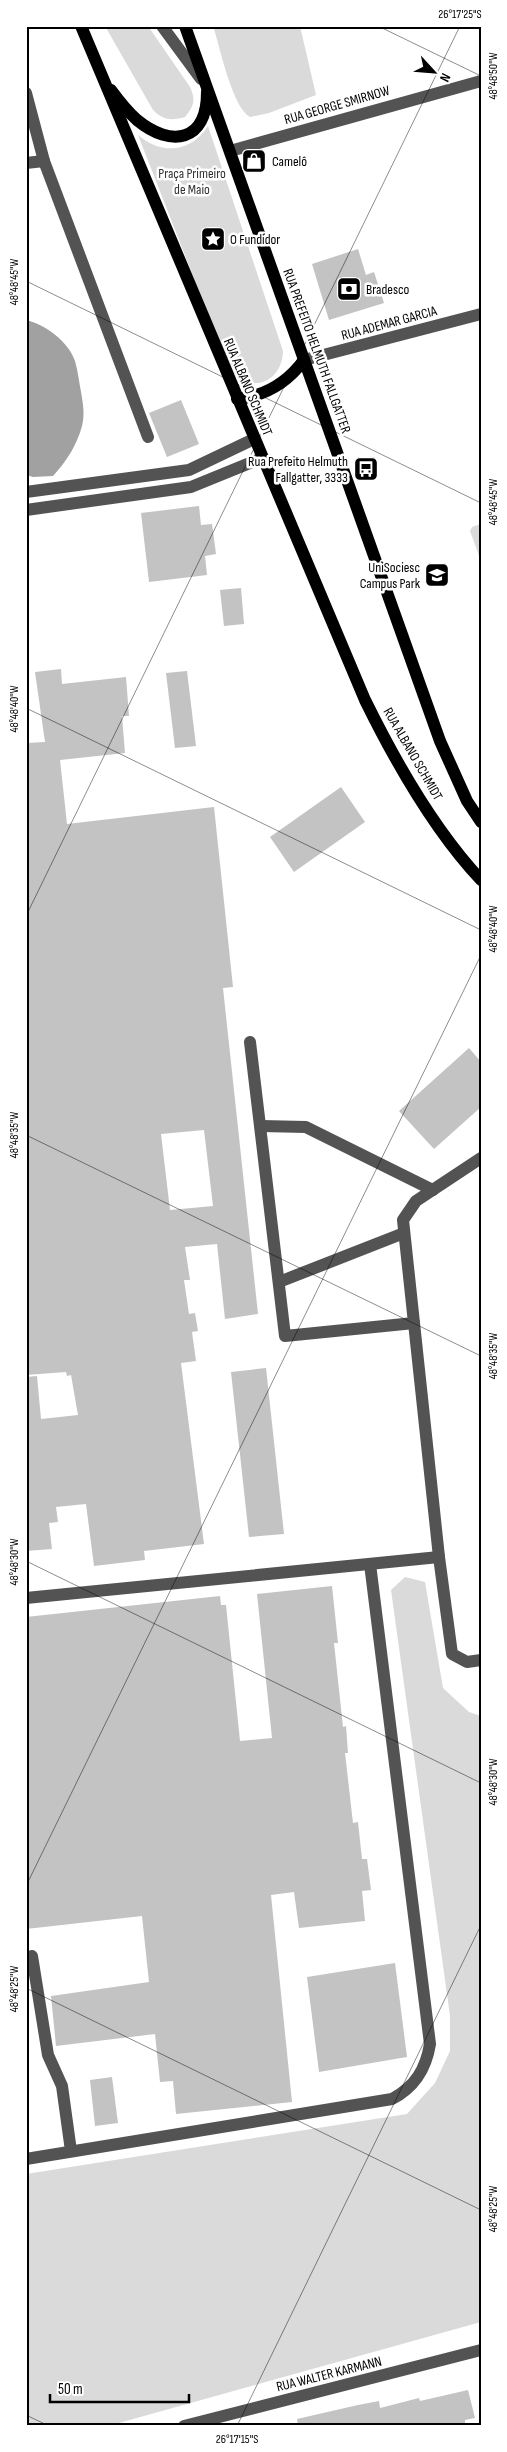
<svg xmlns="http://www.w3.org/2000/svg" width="507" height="2452" viewBox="0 0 507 2452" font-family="'Sofia Sans Condensed',sans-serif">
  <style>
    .green { fill: #dadada }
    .water { fill: #a1a1a1 }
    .building { fill: #c3c3c3; fill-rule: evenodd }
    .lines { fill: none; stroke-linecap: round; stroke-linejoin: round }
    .minor { stroke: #535353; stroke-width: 12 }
    .major { stroke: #000; stroke-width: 12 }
    .ticks { fill: none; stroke: #000; stroke-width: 1; stroke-opacity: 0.45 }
    .labels { text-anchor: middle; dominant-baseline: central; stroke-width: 5; stroke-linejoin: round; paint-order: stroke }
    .street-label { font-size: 14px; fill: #000; stroke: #fff }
    .poi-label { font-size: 14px; fill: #000; stroke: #fff; text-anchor: start }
    .park-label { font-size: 14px; fill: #313131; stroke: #fff }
    .neatline { fill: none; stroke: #000; stroke-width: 2 }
    .ticks-label { font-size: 12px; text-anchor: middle; fill: #000 }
  </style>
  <rect width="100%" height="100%" fill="#fff"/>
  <g class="green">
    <path d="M105 26H148L190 87C196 100 194 106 185 117 171 121 163 120 153 110Z"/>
    <path d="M213 26H300L316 95 269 113 250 117C232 107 220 47 213 26Z"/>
    <path d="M208 126 283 351C282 384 248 395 229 368L138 135C161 155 191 153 208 126Z"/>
    <path d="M481 524V561L470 531 472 527Z"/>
    <path d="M405 1577 425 1582 443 1688 469 1712 481 1716V2322L108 2426H26V2174L407 2114 435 2083 450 2051V2016L391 1590Z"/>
  </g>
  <path class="water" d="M26 320C45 324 69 342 75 361 78 371 79 382 81 392 83 403 85 415 82 426 77 445 66 462 53 476L33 477 26 475Z"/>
  <g class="building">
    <path d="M358 249 366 275 374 272 384 303 329 320 312 264Z"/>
    <path d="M181 400 199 444 167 457 149 413Z"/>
    <path d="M199 506 201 525 212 524 216 554 205 556 207 575 149 582 141 513Z"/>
    <path d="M241 588 244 624 224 626 220 590Z"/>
    <path d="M61 669 62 684 126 677 129 716H122L125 753 60 760 67 824 214 807 233 987 223 988 258 1314 225 1319 217 1244 185 1247 190 1280H184L189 1314 195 1313 198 1331 192 1332 196 1361 181 1363 204 1544 144 1551 145 1560 94 1566 86 1504 56 1507 58 1522 49 1523 52 1549 26 1551V1377L37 1376 41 1419 78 1415 71 1375 67 1376 66 1372 26 1375V743L45 742 35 672ZM204 1130 213 1206 170 1210 161 1134Z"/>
    <path d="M187 671 196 746 175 748 166 673Z"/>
    <path d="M341 787 365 822 294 872 270 837Z"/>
    <path d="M469 1048 481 1062V1107L434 1149 399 1111Z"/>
    <path d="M266 1368 284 1534 249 1537 231 1372Z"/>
    <path d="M332 1586 338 1643H334L343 1727 346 1726 348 1753H345L353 1823 358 1822 362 1859H367L371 1890 362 1891 365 1921 299 1928 294 1892 271 1895 292 2102 176 2114 173 2081 160 2082 155 2034 56 2046 51 1996 149 1982 142 1916 26 1929V1617L220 1596 221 1605H226L240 1741 272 1738 257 1594Z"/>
    <path d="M395 1963 407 2057 319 2072 307 1977Z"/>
    <path d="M112 2077 118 2123 95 2126 90 2080Z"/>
    <path d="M468 2390 475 2418 465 2420V2426H298L297 2419 358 2405 379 2401 380 2408 419 2398 420 2401Z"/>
  </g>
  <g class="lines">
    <g class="minor">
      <path d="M162 26 201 79"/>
      <path d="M26 93 44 161 148 437"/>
      <path d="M230 151 481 81"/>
      <path d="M26 163 44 161"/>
      <path d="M304 360 481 314"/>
      <path d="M26 492 189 470 254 439"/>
      <path d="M26 510 191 487 262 458"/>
      <path d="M250 1042 285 1336 414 1323"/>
      <path d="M261 1126 306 1127 433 1190"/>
      <path d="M481 1158 416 1201 403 1220 439 1557 452 1654 467 1662 481 1660"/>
      <path d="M279 1282 404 1233"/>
      <path d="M26 1598 439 1557"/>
      <path d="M32 1956 48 2055 62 2086 71 2151"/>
      <path d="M26 2159 392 2099C415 2087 426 2069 430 2044L370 1564"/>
      <path d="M184 2426 481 2350"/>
    </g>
    <g class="major">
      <path d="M81 26 365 700C395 761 434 830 481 880"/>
      <path d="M185 26 440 741 467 801 481 822"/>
      <path d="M111 90C119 101 127 111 137 120 171 148 207 142 207 92"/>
      <path d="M237 399C266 396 287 383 304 360"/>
    </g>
  </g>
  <path class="ticks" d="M378 26 481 76M26 281 481 503M26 708 481 930M26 916 460 26M26 1135 481 1356M26 1561 481 1783M26 1886 481 955M26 1988 481 2210M26 2415 49 2426M237 2426 481 1925"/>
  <defs>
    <symbol id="shop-square" viewBox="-11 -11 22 22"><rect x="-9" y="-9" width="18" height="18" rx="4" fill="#000" stroke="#fff"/><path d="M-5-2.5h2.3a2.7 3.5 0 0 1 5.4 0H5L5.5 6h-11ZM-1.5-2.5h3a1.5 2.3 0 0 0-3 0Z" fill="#fff"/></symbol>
    <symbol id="sight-square" viewBox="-11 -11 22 22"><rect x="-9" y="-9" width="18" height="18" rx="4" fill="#000" stroke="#fff"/><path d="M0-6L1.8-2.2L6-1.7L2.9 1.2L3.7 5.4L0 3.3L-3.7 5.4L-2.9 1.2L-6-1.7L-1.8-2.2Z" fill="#fff"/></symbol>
    <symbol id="bank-square" viewBox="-11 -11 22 22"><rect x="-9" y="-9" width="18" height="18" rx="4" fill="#000" stroke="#fff"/><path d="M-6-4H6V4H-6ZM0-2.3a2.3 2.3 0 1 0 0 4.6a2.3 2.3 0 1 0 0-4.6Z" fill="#fff"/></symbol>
    <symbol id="bus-square" viewBox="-11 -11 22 22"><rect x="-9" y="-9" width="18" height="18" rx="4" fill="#000" stroke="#fff"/><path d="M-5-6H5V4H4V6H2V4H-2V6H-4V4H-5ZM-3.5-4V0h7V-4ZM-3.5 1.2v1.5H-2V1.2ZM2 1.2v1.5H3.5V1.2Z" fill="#fff"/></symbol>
    <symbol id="university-square" viewBox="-11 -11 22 22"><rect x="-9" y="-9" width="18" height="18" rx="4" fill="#000" stroke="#fff"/><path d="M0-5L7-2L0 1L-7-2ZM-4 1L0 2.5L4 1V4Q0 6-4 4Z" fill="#fff"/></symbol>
  </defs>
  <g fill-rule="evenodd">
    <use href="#shop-square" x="240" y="147" width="28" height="28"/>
    <use href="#sight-square" x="199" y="225" width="28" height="28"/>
    <use href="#bank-square" x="335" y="275" width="28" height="28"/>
    <use href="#bus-square" x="352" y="455" width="28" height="28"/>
    <use href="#university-square" x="423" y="561" width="28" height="28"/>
  </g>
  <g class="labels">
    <g class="street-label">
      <text transform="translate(337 105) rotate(-16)">RUA GEORGE SMIRNOW</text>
      <text transform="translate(389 323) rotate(-15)">RUA ADEMAR GARCIA</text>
      <text transform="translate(317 351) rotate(70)">RUA PREFEITO HELMUTH FALLGATTER</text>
      <text transform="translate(248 387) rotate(67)">RUA ALBANO SCHMIDT</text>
      <text transform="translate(413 754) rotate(60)">RUA ALBANO SCHMIDT</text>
      <text transform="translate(329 2374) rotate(-14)">RUA WALTER KARMANN</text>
    </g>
    <g class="poi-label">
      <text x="272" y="161">Camelô</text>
      <text x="230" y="239">O Fundidor</text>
      <text x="366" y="289">Bradesco</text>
      <text x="348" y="461" text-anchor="end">Rua Prefeito Helmuth<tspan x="348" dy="16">Fallgatter, 3333</tspan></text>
      <text x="420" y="567" text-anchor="end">UniSociesc<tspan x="420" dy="16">Campus Park</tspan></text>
    </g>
    <g class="park-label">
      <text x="192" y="173">Praça Primeiro<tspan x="192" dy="16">de Maio</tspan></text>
    </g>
  </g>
  <rect width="507" height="2452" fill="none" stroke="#ffffff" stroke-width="55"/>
  <g transform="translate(434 72) rotate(116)" stroke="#ffffff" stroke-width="4" paint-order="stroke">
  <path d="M0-4L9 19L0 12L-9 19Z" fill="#000000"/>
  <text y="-8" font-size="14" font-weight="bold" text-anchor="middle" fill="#000000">N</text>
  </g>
  <path d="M50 2394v8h139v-8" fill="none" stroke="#000000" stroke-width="2.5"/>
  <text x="58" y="2394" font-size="15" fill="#000000" stroke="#ffffff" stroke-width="4" paint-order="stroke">50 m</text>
  <rect x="28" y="28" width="452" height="2396" class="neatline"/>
  <g class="ticks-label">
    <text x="460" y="18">26°17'25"S</text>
    <text transform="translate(493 76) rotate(-90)" y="4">48°48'50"W</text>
    <text transform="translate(14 282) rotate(-90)" y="4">48°48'45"W</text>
    <text transform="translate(493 502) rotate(-90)" y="4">48°48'45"W</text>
    <text transform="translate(14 709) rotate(-90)" y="4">48°48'40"W</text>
    <text transform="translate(493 929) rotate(-90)" y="4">48°48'40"W</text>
    <text transform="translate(14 1135) rotate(-90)" y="4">48°48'35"W</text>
    <text transform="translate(493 1356) rotate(-90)" y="4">48°48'35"W</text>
    <text transform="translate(14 1562) rotate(-90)" y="4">48°48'30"W</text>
    <text transform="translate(493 1782) rotate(-90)" y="4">48°48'30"W</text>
    <text transform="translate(14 1989) rotate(-90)" y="4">48°48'25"W</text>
    <text transform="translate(493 2209) rotate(-90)" y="4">48°48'25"W</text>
    <text x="237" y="2443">26°17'15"S</text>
  </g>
</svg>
